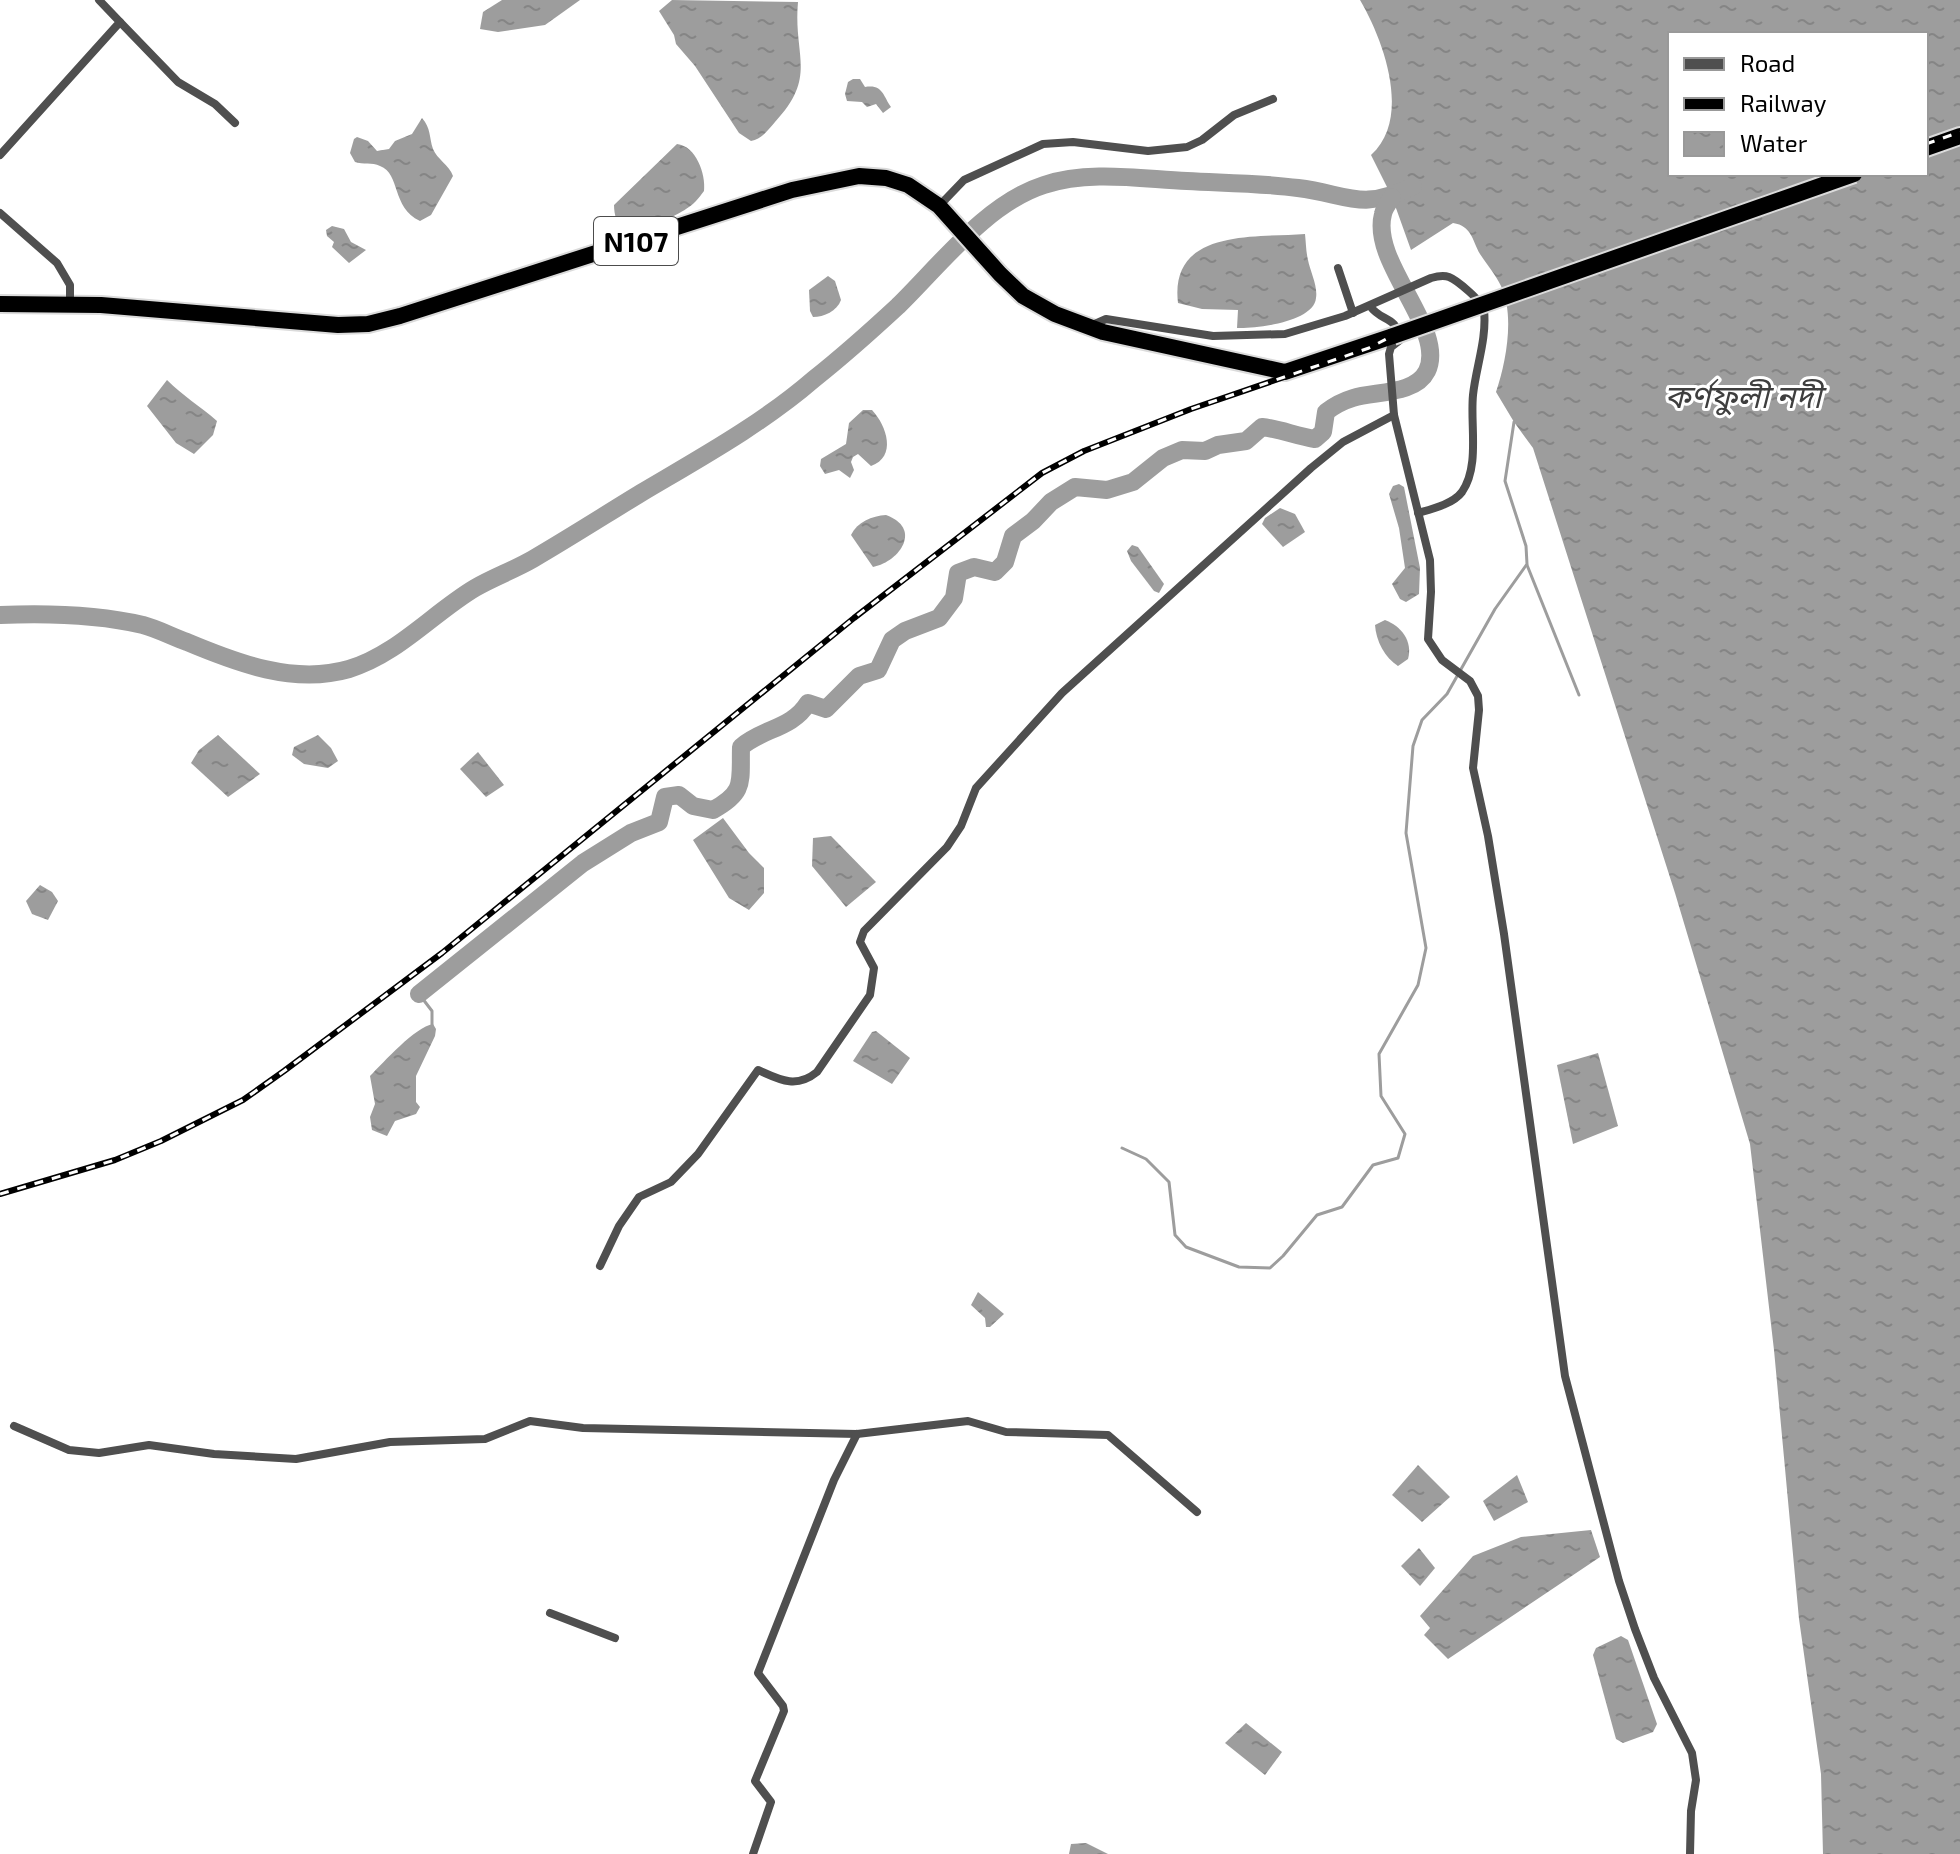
<svg xmlns="http://www.w3.org/2000/svg" width="1960" height="1854" viewBox="0 0 1960 1854" font-family="'Exo 2','Noto Sans Bengali',sans-serif">
  <style>
    .water { fill: url(#water-ripples); fill-rule: evenodd }
    .lines { fill: none; stroke-linecap: round; stroke-linejoin: round }
    .stream { stroke: #9d9d9d; stroke-width: 3 }
    .river { stroke: #9d9d9d; stroke-width: 18 }
    .highway-casing { stroke: #dbdbdb; stroke-width: 20 }
    .street { stroke: #4f4f4f; stroke-width: 8 }
    .highway { stroke: #000; stroke-width: 16 }
    .rail-casing { stroke: #000; stroke-width: 6 }
    .rail { stroke: #fff; stroke-width: 3; stroke-dasharray: 9; stroke-linecap: butt }
    .highway-bridge-casing { stroke: #dbdbdb; stroke-width: 20; stroke-linecap: butt }
    .highway-bridge { stroke: #000; stroke-width: 16 }
    .labels { text-anchor: middle; dominant-baseline: central; stroke-width: 6; stroke-linejoin: round; paint-order: stroke }
    .shield { fill: #fff; stroke: #4c4c4c; stroke-width: 2 }
    .shield-label { font-size: 28px; font-weight: bold; fill: #000 }
    .water-label { font-size: 32px; font-style: italic; fill: #3e3e3e; stroke: #fff }
  </style>
  <defs>
    <pattern id="water-ripples" width="26" height="14" patternUnits="userSpaceOnUse" patternTransform="scale(2)"><rect width="26" height="14" fill="#9d9d9d"/><path d="M2 4q2-2 4 0t4 0M15 11q2-2 4 0t4 0" fill="none" stroke="#858585"/></pattern>
  </defs>
  <rect width="100%" height="100%" fill="#fff"/>
  <g class="water">
    <path d="M502 0H580L545 25 498 32 480 29 483 12Z"/>
    <path d="M672 0 798 2C793 56 818 76 775 122 768 130 762 139 751 141L739 133 695 66 676 44 674 35 659 11Z"/>
    <path d="M1360 0H1960V1854H1823L1821 1774 1799 1619 1774 1350 1750 1144 1675 893 1533 448 1514 422 1496 392C1506 363 1515 315 1501 286 1496 275 1487 265 1480 254 1472 240 1472 226 1453 223L1411 250 1392 197 1371 155C1412 118 1384 41 1360 0ZM1670 34H1926V174H1670Z"/>
    <path d="M853 79H860L865 87C883 84 883 96 891 107L883 113 876 104 867 107 862 102 847 101 845 94 848 82Z"/>
    <path d="M422 118C431 128 429 137 433 149 437 159 449 165 453 176L431 215 420 221C391 207 401 174 380 166 372 162 363 165 355 162L350 153 354 139 357 137 368 141 377 151 389 149 395 141 412 134Z"/>
    <path d="M677 144C696 146 706 174 704 191 699 198 693 205 686 209 678 215 635 235 627 232 617 228 614 214 614 205Z"/>
    <path d="M332 226 344 229 351 242 366 250 349 263 332 247 334 242 327 236 326 230Z"/>
    <path d="M1305 234C1306 243 1306 252 1308 260 1310 271 1318 286 1316 298 1314 322 1255 329 1237 328L1238 310 1202 309 1178 303C1169 228 1256 238 1305 234Z"/>
    <path d="M828 276 835 281 841 300C837 311 824 317 813 317L810 311 809 290Z"/>
    <path d="M167 380C183 396 200 406 217 421L213 435 194 454 176 443 147 406Z"/>
    <path d="M863 410H872C887 426 897 457 871 466L858 454 853 457 851 462 854 470 850 478 839 470 825 474 820 466 821 459 846 444 849 423Z"/>
    <path d="M1399 484 1404 487 1420 568 1419 594 1406 602 1400 599 1392 584 1405 568 1399 528 1389 494 1393 486Z"/>
    <path d="M1280 508 1295 514 1305 532 1283 547 1262 524 1265 518Z"/>
    <path d="M886 515C922 528 901 561 873 567L851 535C857 522 872 516 886 515Z"/>
    <path d="M1132 545 1138 547 1164 584 1159 593 1154 591 1131 561 1127 551Z"/>
    <path d="M1385 620C1401 626 1413 641 1408 659L1398 666C1385 658 1376 641 1375 625Z"/>
    <path d="M218 735 260 774 228 797 191 763 199 750Z"/>
    <path d="M318 735 331 748 338 761 328 768 304 764 292 755 294 747Z"/>
    <path d="M478 752 504 785 486 797 460 769Z"/>
    <path d="M723 818 749 853 764 868V893L749 910 729 898 693 840Z"/>
    <path d="M831 836 876 882 846 907 812 866 813 838Z"/>
    <path d="M40 885 52 892 58 901 48 920 32 914 26 901Z"/>
    <path d="M433 1024 436 1029 435 1036 416 1076V1102L420 1107 416 1114 395 1121 387 1136 372 1130 370 1117 375 1104 370 1076C384 1062 415 1027 433 1024Z"/>
    <path d="M876 1031 910 1058 892 1084 853 1061 872 1032Z"/>
    <path d="M1598 1053 1618 1126 1573 1144 1557 1065Z"/>
    <path d="M978 1292 1004 1314 990 1327H986L985 1318 971 1305Z"/>
    <path d="M1418 1465 1450 1497 1422 1522 1392 1495Z"/>
    <path d="M1517 1475 1528 1502 1494 1521 1483 1501Z"/>
    <path d="M1591 1530 1600 1557 1448 1659 1424 1635 1430 1628 1420 1616 1473 1556 1521 1537Z"/>
    <path d="M1419 1548 1435 1568 1420 1586 1401 1566Z"/>
    <path d="M1621 1636 1628 1640 1657 1724 1653 1732 1623 1743 1616 1739 1593 1655 1596 1648Z"/>
    <path d="M1246 1723 1282 1752 1265 1775 1225 1743Z"/>
    <path d="M1086 1843 1108 1854H1069L1071 1844Z"/>
  </g>
  <g class="lines">
    <g class="stream">
      <path d="M1527 565 1579 695"/>
      <path d="M419 994 432 1011V1028"/>
      <path d="M1122 1148 1146 1159 1169 1182 1175 1235 1186 1247 1239 1267 1270 1268 1283 1256 1317 1215 1342 1207 1373 1165 1398 1158 1405 1134 1381 1096 1379 1054 1418 985 1426 948 1406 833 1413 746 1422 720 1447 694 1495 609 1527 564 1526 546 1505 481 1514 422 1517 421"/>
    </g>
    <g class="river">
      <path d="M0 615C48 613 96 614 143 625 158 629 173 637 187 642 237 663 294 685 349 669 398 654 433 613 475 588 494 577 514 570 533 559 569 538 605 515 641 493 700 458 762 424 814 379 843 356 871 331 898 306 940 265 987 203 1044 185 1089 170 1141 179 1187 181 1224 183 1261 183 1298 188 1348 194 1361 212 1413 186"/>
      <path d="M419 994 583 863 631 833 659 822 665 797 679 795 693 806 713 810C746 792 740 782 741 747 763 728 792 729 808 703L826 709 859 676 878 670 892 640 905 631 939 618 954 598 958 573 974 567 995 572 1005 562 1013 536 1033 521 1051 502 1075 487 1107 490 1133 482 1163 458 1182 450 1205 451 1218 445 1246 441 1262 427C1280 429 1296 436 1315 439L1323 432 1326 412C1335 405 1343 401 1353 398 1375 391 1415 395 1427 371 1447 329 1370 263 1383 214 1384 208 1389 202 1392 197"/>
    </g>
    <defs>
      <g id="highway">
        <path d="M1926 148 1960 136"/>
        <path d="M0 304 101 305 338 325 368 324 400 316 792 190 859 176 886 178 908 185 939 206 1000 274 1023 296 1055 314 1103 332 1285 372 1393 336"/>
      </g>
    </defs>
    <use href="#highway" class="highway-casing"/>
    <g class="street">
      <path d="M120 22 178 82 215 104 235 123"/>
      <path d="M0 155 120 22 99 0"/>
      <path d="M939 206 964 180 1043 144 1073 142 1148 151 1187 147 1202 140 1234 115 1273 99"/>
      <path d="M0 213 57 263 70 285V304"/>
      <path d="M1338 268 1353 313"/>
      <path d="M1088 327 1106 319 1213 336 1285 334 1345 316 1431 278C1438 276 1443 275 1449 277 1457 280 1483 302 1484 310 1487 339 1476 367 1473 395 1470 425 1480 466 1462 492 1453 504 1432 509 1418 513"/>
      <path d="M1394 415 1430 560 1431 592 1428 639 1442 660 1470 681 1478 696 1479 710 1473 768 1488 836 1504 934 1565 1376 1619 1581 1635 1629 1654 1678 1692 1753 1696 1780 1691 1811 1690 1854"/>
      <path d="M600 1266 619 1226 639 1197 671 1182 698 1154 758 1070C780 1080 796 1089 817 1072L870 995 874 968 860 942 864 931 947 847 961 826 976 788 1062 693 1311 468 1343 442 1394 415 1389 354 1391 347 1400 340C1396 314 1382 323 1370 306"/>
      <path d="M14 1426 69 1450 99 1453 149 1445 214 1454 296 1459 390 1442 485 1439 530 1421 583 1428 857 1434 968 1421 1006 1432 1108 1435 1197 1512"/>
      <path d="M550 1613 615 1638"/>
      <path d="M753 1854 771 1802 755 1781 784 1711 783 1706 758 1673 834 1480 857 1434"/>
    </g>
    <use href="#highway" class="highway"/>
    <defs>
      <g id="rail">
        <path d="M1926 144 1960 132"/>
        <path d="M0 1194 115 1160 161 1141 243 1100 284 1071 442 953 854 618 1042 473 1084 451 1191 409 1369 348 1394 335 1849 174"/>
      </g>
    </defs>
    <use href="#rail" class="rail-casing"/>
    <use href="#rail" class="rail"/>
    <defs>
      <path id="highway-bridge" d="M1393 336 1854 174"/>
    </defs>
    <use href="#highway-bridge" class="highway-bridge-casing"/>
    <use href="#highway-bridge" class="highway-bridge"/>
  </g>
  <g class="labels">
    <rect class="shield" x="594" y="217" width="84" height="48" rx="6"/>
    <g class="shield-label">
      <text x="636" y="241">N107</text>
    </g>
    <g class="water-label">
      <text x="1743" y="395">কর্ণফুলী নদী</text>
    </g>
  </g>
  <rect x="1668" y="32" width="260" height="144" fill="#ffffff" stroke="#999999" stroke-width="2"/>
  <rect x="1684" y="58" width="40" height="12" fill="#4f4f4f" stroke="#999999" stroke-width="2"/>
  <text x="1740" y="72" font-size="24" fill="#000000">Road</text>
  <rect x="1684" y="98" width="40" height="12" fill="#000000" stroke="#999999" stroke-width="2"/>
  <text x="1740" y="112" font-size="24" fill="#000000">Railway</text>
  <rect x="1684" y="132" width="40" height="24" fill="url(#water-ripples)" stroke="#999999" stroke-width="2"/>
  <text x="1740" y="152" font-size="24" fill="#000000">Water</text>
</svg>
